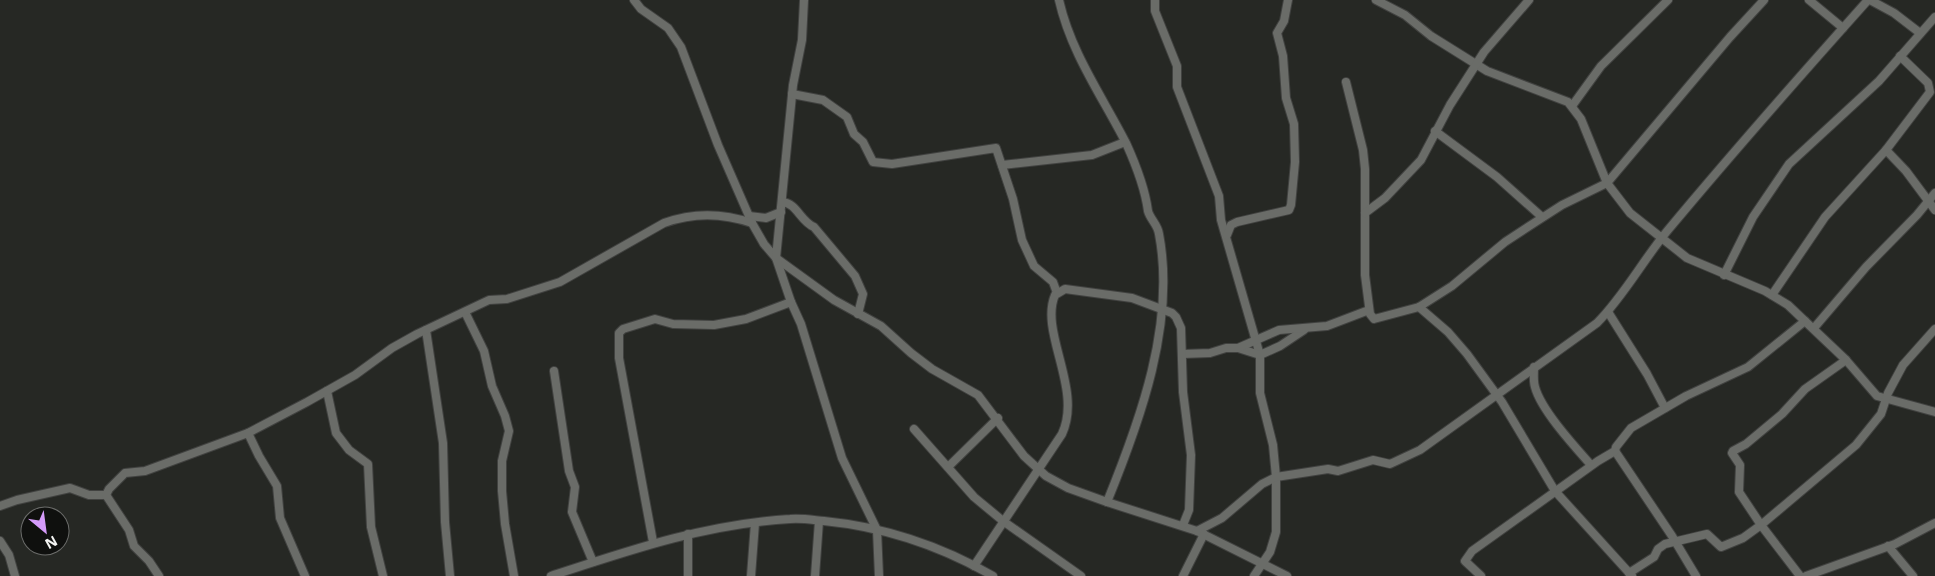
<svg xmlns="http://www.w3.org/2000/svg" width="1935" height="576" viewBox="0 0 1935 576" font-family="'Open Sans',sans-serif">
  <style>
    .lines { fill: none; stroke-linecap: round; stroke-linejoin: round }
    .street-casing { stroke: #414240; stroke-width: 10 }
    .street { stroke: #6a6c68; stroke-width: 8 }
  </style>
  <rect width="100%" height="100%" fill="#262824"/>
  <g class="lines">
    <defs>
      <g id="street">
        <path d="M634 0 641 9 668 28 681 47 718 145 752 223 764 244 776 258 834 300 881 326 911 353 932 369 978 395 1024 456 1046 476 1068 488 1107 502 1197 531 1287 576"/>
        <path d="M804 0 802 40 793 85 776 258 791 302 801 324 842 458 877 530 879 576"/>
        <path d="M1059 0C1071 53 1102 96 1126 143 1136 165 1145 188 1148 211 1150 219 1158 225 1159 234 1176 323 1140 421 1107 502"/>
        <path d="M1155 0V11L1177 66V87L1219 196 1221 220 1260 355V393L1273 445 1276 477V532L1270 552 1254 576"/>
        <path d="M1376 0 1405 15 1431 36 1487 71 1568 102 1581 119 1607 183 1630 213 1687 258 1765 291 1788 305 1846 360 1877 396 1935 412"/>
        <path d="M1809 0 1843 28"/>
        <path d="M1870 0 1894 13 1920 33"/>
        <path d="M1346 82 1363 150 1365 169V275L1370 314 1374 319 1419 307 1452 286 1505 242 1534 223 1562 205 1607 183 1730 37 1764 0"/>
        <path d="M792 94 823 100 847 117 854 134 863 142 873 162 892 164 996 148 1013 199 1022 240 1034 266 1053 282 1057 293"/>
        <path d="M1572 106 1601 66 1668 0"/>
        <path d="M1435 131 1497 177 1542 217"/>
        <path d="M1886 150 1906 171 1935 210"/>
        <path d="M1002 165 1092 155 1125 142"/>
        <path d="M782 202C797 203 800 221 814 227L855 276 863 294 858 314"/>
        <path d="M1365 213 1385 198 1421 160 1450 105 1484 52 1529 0"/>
        <path d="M749 216 766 218 781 212"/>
        <path d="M1227 235 1231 225 1237 222 1289 210 1291 205 1295 162 1294 124 1286 98 1283 56 1277 33 1284 21 1288 0"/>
        <path d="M1724 275 1753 217 1789 164 1879 81 1935 17"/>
        <path d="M1772 295 1825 217 1886 150 1930 92 1928 83 1900 56"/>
        <path d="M1419 307 1448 332 1467 354 1502 402 1555 491 1632 576"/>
        <path d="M465 312 484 351 492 386 505 416 509 431 502 461V491L505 524 514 576"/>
        <path d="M1608 312 1647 374 1665 408"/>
        <path d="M1814 328 1866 267 1917 215 1935 193"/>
        <path d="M426 330 443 443 445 522 450 576"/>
        <path d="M1238 348 1260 355 1280 346 1304 330"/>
        <path d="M1182 354 1210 353 1226 348H1238L1279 330 1327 326 1369 310"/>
        <path d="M1534 367C1534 373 1533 381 1535 387 1541 410 1575 447 1591 465"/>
        <path d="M554 371 569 471 575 487 572 512 593 562"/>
        <path d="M327 391 336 433 349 450 368 464 371 527 383 576"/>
        <path d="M914 429 974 497 1003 521 1081 576"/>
        <path d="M248 433 259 456 277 486 280 518 305 576"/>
        <path d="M1615 451 1672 536 1696 576"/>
        <path d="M948 467 998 418"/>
        <path d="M0 506 17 500 70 488 89 495H106"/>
        <path d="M1197 531 1222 518 1262 484 1276 477 1328 469 1338 471 1373 460 1390 464 1420 450 1597 323C1624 296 1643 260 1668 230 1733 152 1800 76 1868 0"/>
        <path d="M0 541 9 555 15 576"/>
        <path d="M653 542 619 358V333L623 329 655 319 673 324 714 325 746 319 791 302"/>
        <path d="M1888 546 1913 576"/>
        <path d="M974 566 1062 434C1083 389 1039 332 1055 295L1065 289 1132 298 1172 313 1176 317 1181 328 1183 392 1191 455 1189 510 1183 525"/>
        <path d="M1629 573 1654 557 1658 549 1665 544 1707 534 1721 547 1743 538 1761 525 1739 492 1740 465 1732 453 1733 451 1746 444 1782 414 1805 389 1846 360"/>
        <path d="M159 576 149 561 134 546 129 530 106 495 109 489 125 473 145 471 248 433 307 402 355 375 392 348 417 334 489 300 507 299 560 282 664 223C694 212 723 213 752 223"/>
        <path d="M551 576C630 550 706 524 790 519 802 518 813 520 824 521 885 527 941 546 993 576"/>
        <path d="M688 576V534"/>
        <path d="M751 576 755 523"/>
        <path d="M815 576 819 521"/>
        <path d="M1183 576 1204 534"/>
        <path d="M1481 576 1465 561 1472 551 1598 461 1615 451 1616 447 1631 428 1686 396 1748 367 1805 321"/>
        <path d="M1800 576 1761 525 1856 445 1881 414 1888 393 1903 365 1935 329"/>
        <path d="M1806 576 1895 544 1935 523"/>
      </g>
    </defs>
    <use href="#street" class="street-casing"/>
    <use href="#street" class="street"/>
  </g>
  <g transform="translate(45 531) rotate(151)"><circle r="24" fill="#0f100e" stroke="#6b6c6a"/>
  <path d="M0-4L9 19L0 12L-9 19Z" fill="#d59bfa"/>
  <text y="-8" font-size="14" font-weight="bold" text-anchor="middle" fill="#f4f5f3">N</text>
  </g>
</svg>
